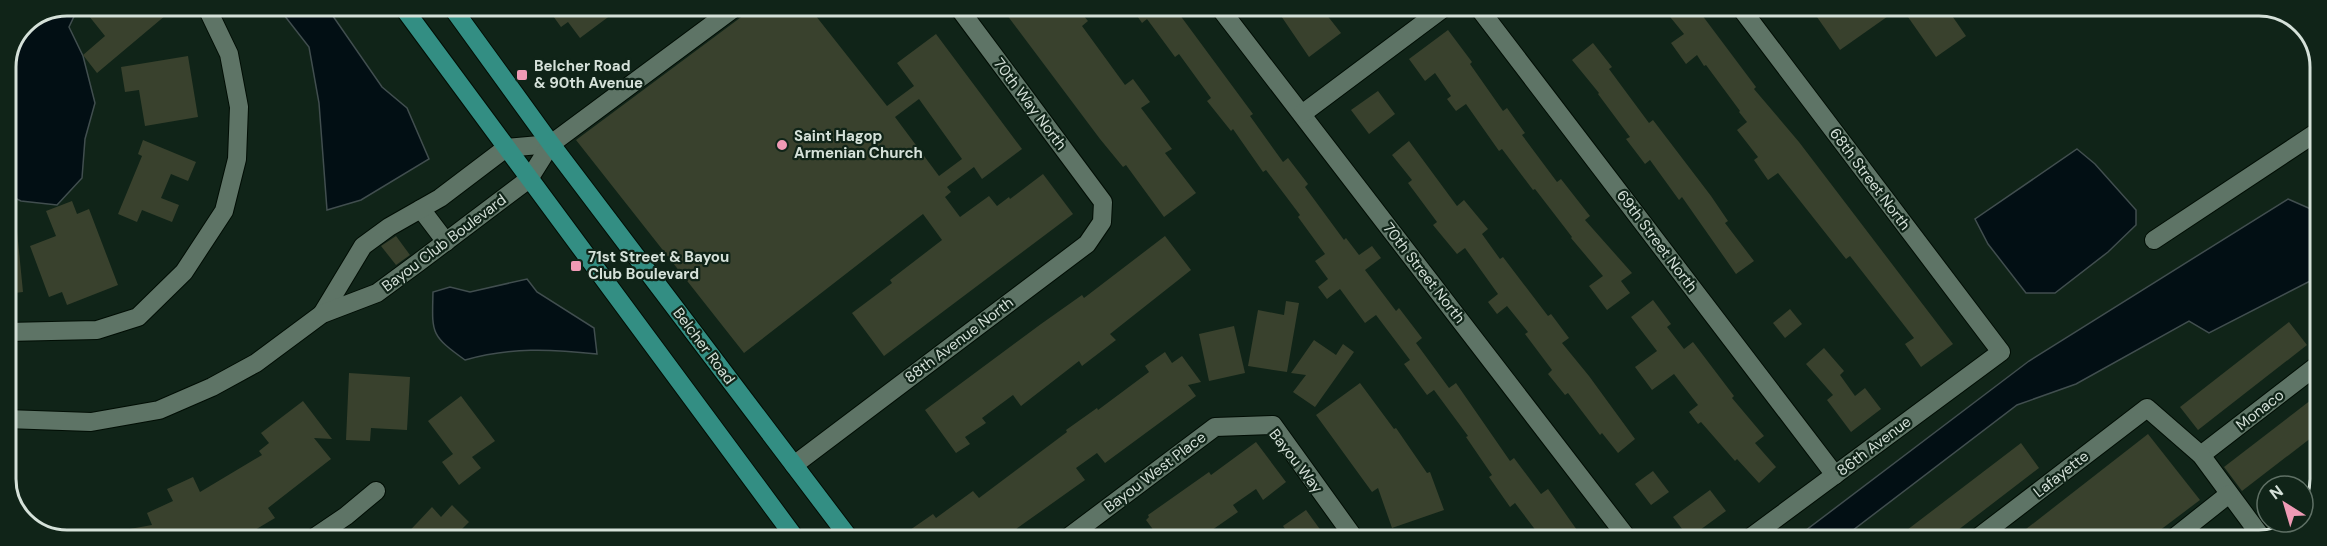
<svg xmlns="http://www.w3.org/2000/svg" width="2327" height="546" viewBox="0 0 2327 546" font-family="'DM Sans',sans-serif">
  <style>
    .water { fill: #020f14; stroke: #414e4f; stroke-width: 1.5 }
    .building { fill: #39412d; fill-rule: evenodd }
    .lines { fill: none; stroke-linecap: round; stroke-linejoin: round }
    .minor-casing { stroke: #000d04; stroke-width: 20 }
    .major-casing { stroke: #000d04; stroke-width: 20 }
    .minor { stroke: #5e7466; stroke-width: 18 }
    .major { stroke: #338e83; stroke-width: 18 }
    .poi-dot { fill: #f09ab5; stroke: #102418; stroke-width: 2 }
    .labels { text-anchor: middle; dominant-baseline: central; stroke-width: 4.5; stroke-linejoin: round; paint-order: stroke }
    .poi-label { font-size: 15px; font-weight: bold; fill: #d5e1d9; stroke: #102418; text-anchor: start }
    .street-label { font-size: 15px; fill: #d5e1d9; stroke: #102418 }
    .rim { fill: none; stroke: #d5e1d9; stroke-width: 3 }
  </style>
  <rect width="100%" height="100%" fill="#102418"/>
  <g class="water">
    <path d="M68 6H79L69 27 83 56 95 103 85 139 82 178 57 205 21 201 6 194V67L24 24Z"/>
    <path d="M277 6H326L382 87 407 108 429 159 361 200 327 210 319 103 309 47Z"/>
    <path d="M2077 149 2095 164 2136 210V225L2108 252 2055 293H2026L1988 244 1975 219Z"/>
    <path d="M2288 199 2320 213V276L2209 333 2189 321 2076 384 2017 405 1840 540H1793L2029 361Z"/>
    <path d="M527 279 537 292 594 328 597 354C552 349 509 347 465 360 430 335 432 333 433 292L450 287 470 292Z"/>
  </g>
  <g class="building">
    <path d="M81 6H125L130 13 138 6H158L166 15 97 73 83 55 105 36Z"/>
    <path d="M560 6H623L580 38 568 22 561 27 551 13Z"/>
    <path d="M756 6H808L887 106 914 86 897 63 936 34 1022 149 982 179 974 167 947 187 951 192 945 197 960 217 989 196 997 206 1009 197 1010 199 1043 174 1073 214 884 356 852 313 892 283 890 280 942 240 923 214 744 353 576 140ZM919 99 962 159 939 176 895 117Z"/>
    <path d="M1001 7H1062L1070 17 1079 10 1088 21 1082 26 1125 85 1133 79 1150 102 1141 108 1172 149 1165 153 1196 193 1164 217 1126 165 1123 167 1100 139Z"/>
    <path d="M1131 7H1174L1253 114 1250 116 1283 162 1288 158 1308 184 1305 187 1344 240 1346 238 1359 255 1372 246 1381 258 1365 270 1396 311 1399 308 1422 338 1416 343 1449 388 1456 383 1510 461 1514 458 1541 494 1548 489 1584 540H1543L1515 503 1510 507 1489 477 1492 475 1466 437 1468 436 1434 390 1427 395 1404 364 1410 360 1376 315 1365 323 1340 289 1327 299 1318 287 1328 279 1315 261 1325 254 1298 217 1300 215 1266 170 1263 172 1233 129 1231 131 1207 101 1211 98 1179 54 1175 57 1147 19 1142 23Z"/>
    <path d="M1275 7H1315L1323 17 1326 14 1341 33 1309 57Z"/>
    <path d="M1662 7H1696L1756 87 1754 89 1799 142 1953 344 1921 367 1905 344 1914 338 1850 256 1846 259 1778 173 1768 180 1754 160 1758 157 1737 130 1747 122 1739 112 1740 111 1706 65 1704 66 1697 55 1686 64 1671 43 1684 34Z"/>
    <path d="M1832 7H1901L1840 50 1817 17Z"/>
    <path d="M1901 7H1946L1966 36 1936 57Z"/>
    <path d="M1448 30 1472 62 1470 64 1503 111 1507 108 1525 133 1522 135 1557 182 1561 179 1590 216 1585 220 1632 273 1621 281 1630 293 1607 310 1589 286 1603 276 1571 238 1572 237 1535 189 1533 190 1502 149 1499 151 1466 104 1456 111 1447 99 1451 96 1435 73 1425 81 1409 59Z"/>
    <path d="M1593 43 1612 67 1609 69 1649 123 1653 120 1711 196 1728 221 1725 223 1754 261 1736 274 1682 197 1679 200 1650 160 1645 164 1626 139 1630 137 1598 94 1599 93 1572 60Z"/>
    <path d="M188 56 198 117 145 126 139 90 125 92 121 67Z"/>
    <path d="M1378 91 1395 114 1369 134 1351 110Z"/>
    <path d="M143 140 196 162 188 181 171 174 161 198 179 205 172 222 142 210 137 222 118 214 142 156 138 154Z"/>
    <path d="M1409 141 1457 206 1464 200 1488 229 1482 234 1500 259 1503 257 1548 316 1551 314 1569 338 1562 343 1589 376 1635 439 1618 453 1602 433 1600 435 1568 393 1565 395 1548 374 1552 370 1525 334 1528 332 1507 306 1497 314 1488 302 1498 294 1465 248 1457 254 1433 225 1437 222 1408 183 1412 180 1392 155Z"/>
    <path d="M72 201 77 214 89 209 118 285 67 305 62 292 49 297 30 246 56 236 46 211Z"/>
    <path d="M6 221H16L23 292 6 294Z"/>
    <path d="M396 236 410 255 396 265 381 246Z"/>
    <path d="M1165 236 1191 270 1110 334 1116 340 1082 366 1079 361 1021 406 1013 395 982 418 986 423 965 437 970 444 956 453 925 410 1041 324 1082 295 1084 298Z"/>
    <path d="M1653 300 1671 324 1667 327 1684 349 1693 342 1734 396 1732 398 1764 436 1755 443 1776 467 1759 483 1737 459 1735 461 1701 422 1698 424 1689 412 1698 405 1674 374 1652 390 1635 367 1657 351 1631 317Z"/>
    <path d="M1286 301 1299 303 1287 372 1248 366 1258 310 1284 315Z"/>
    <path d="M1790 309 1802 324 1785 338 1773 323Z"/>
    <path d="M2289 322 2307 345 2198 430 2180 407Z"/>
    <path d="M1234 326 1245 373 1209 381 1199 334Z"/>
    <path d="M1314 340 1336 355 1343 344 1354 352 1315 407 1293 392 1306 375 1291 373Z"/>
    <path d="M1824 348 1844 371 1840 375 1855 396 1865 388 1881 409 1851 432 1827 400 1833 395 1806 364Z"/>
    <path d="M1165 352 1172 363 1182 356 1201 382 1188 385 1196 396 1105 463 1097 453 1076 468 1085 480 1002 539H897L933 514 936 518 973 491 979 498 1067 432 1066 430 1097 408 1098 410 1149 372 1145 366Z"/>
    <path d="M349 373 410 377 407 430 371 428 370 441 346 440Z"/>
    <path d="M1360 383 1394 429 1396 428 1427 473 1430 472 1444 510 1392 528 1378 488 1372 492 1316 415Z"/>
    <path d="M2320 393V431L2242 491 2224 467Z"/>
    <path d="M461 396 495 441 472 457 481 468 459 485 442 462 453 454 428 421Z"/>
    <path d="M303 401 332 439 314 438 331 459 268 508 275 518 240 539H113V532L152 525 147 513 173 501 167 489 193 477 200 492 262 455 259 451 269 443 261 433Z"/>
    <path d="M2148 434 2200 500 2147 540H2012Z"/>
    <path d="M1256 442 1286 482 1263 500 1256 489 1233 505 1238 512 1199 539H1160L1146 520 1149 517 1148 515 1209 472 1211 475Z"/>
    <path d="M2021 443 2039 468 1945 540H1897L1909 532 1907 530Z"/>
    <path d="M1653 471 1669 492 1651 505 1635 484Z"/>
    <path d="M1710 490 1726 511 1689 538 1673 517Z"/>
    <path d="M452 505 469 522 452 539H402L432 507 441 517Z"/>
    <path d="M1306 510 1327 539H1292L1283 526Z"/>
  </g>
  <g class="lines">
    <defs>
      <g id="minor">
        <path d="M1219 7 1629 540"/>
        <path d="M1478 7 1835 475"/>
        <path d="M1740 7 2001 352 1747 540"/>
        <path d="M1302 114 1445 7"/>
        <path d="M421 209 446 242"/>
        <path d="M2154 240 2320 130"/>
        <path d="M322 314 363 246 389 227 440 198 506 148 551 144"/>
        <path d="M6 332 97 330 138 317 184 272 224 211 237 159 239 107 229 54 206 6"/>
        <path d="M6 419 91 422 159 410 212 387 256 363 322 314 377 293 419 262 529 179 551 144 737 6"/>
        <path d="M2201 455 2319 364"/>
        <path d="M794 465 1087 244 1102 222 1103 202 958 7"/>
        <path d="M312 539 346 516 376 491"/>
        <path d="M1066 539 1215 427 1273 425 1355 539"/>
        <path d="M1975 540 2147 408 2201 455 2263 539"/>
        <path d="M2171 540 2229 494"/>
      </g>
      <g id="major">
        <path d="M402 6 796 539"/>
        <path d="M451 6 551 144 850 539"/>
      </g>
    </defs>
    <use href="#minor" class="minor-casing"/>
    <use href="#major" class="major-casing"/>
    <use href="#minor" class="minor"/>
    <use href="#major" class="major"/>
  </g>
  <g class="poi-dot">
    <rect x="516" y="69" width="12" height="12" rx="3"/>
    <circle cx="782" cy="145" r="6"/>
    <rect x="570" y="260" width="12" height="12" rx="3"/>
  </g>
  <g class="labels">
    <g class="poi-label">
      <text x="534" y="66">Belcher Road<tspan x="534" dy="17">&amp; 90th Avenue</tspan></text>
      <text x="794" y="136">Saint Hagop<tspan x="794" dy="17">Armenian Church</tspan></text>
      <text x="588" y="257">71st Street &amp; Bayou<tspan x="588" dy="17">Club Boulevard</tspan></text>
    </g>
    <g class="street-label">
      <text transform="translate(1030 104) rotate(53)">70th Way North</text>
      <text transform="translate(1870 179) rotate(53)">68th Street North</text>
      <text transform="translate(1657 241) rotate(53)">69th Street North</text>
      <text transform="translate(444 243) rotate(-37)">Bayou Club Boulevard</text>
      <text transform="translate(1424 273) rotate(52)">70th Street North</text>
      <text transform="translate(959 340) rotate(-37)">88th Avenue North</text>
      <text transform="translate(704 346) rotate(53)">Belcher Road</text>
      <text transform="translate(2260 410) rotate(-38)">Monaco</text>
      <text transform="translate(1874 446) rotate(-37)">86th Avenue</text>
      <text transform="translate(1296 461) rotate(52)">Bayou Way</text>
      <text transform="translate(1155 472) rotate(-37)">Bayou West Place</text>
      <text transform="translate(2061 474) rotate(-38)">Lafayette</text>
    </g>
  </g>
  <path d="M0 0H2327V546H0ZM67 16H2259A51 51 0 0 1 2310 67V479A51 51 0 0 1 2259 530H67A51 51 0 0 1 16 479V67A51 51 0 0 1 67 16Z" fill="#102418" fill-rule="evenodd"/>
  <path class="rim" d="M67 16H2259A51 51 0 0 1 2310 67V479A51 51 0 0 1 2259 530H67A51 51 0 0 1 16 479V67A51 51 0 0 1 67 16Z"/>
  <g transform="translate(2285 504) rotate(323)"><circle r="28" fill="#102418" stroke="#5f7065" stroke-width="1.5"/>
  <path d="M0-4.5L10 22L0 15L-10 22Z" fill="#f09ab5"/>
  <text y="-9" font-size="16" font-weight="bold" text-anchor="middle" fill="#d5e1d9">N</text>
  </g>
</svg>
